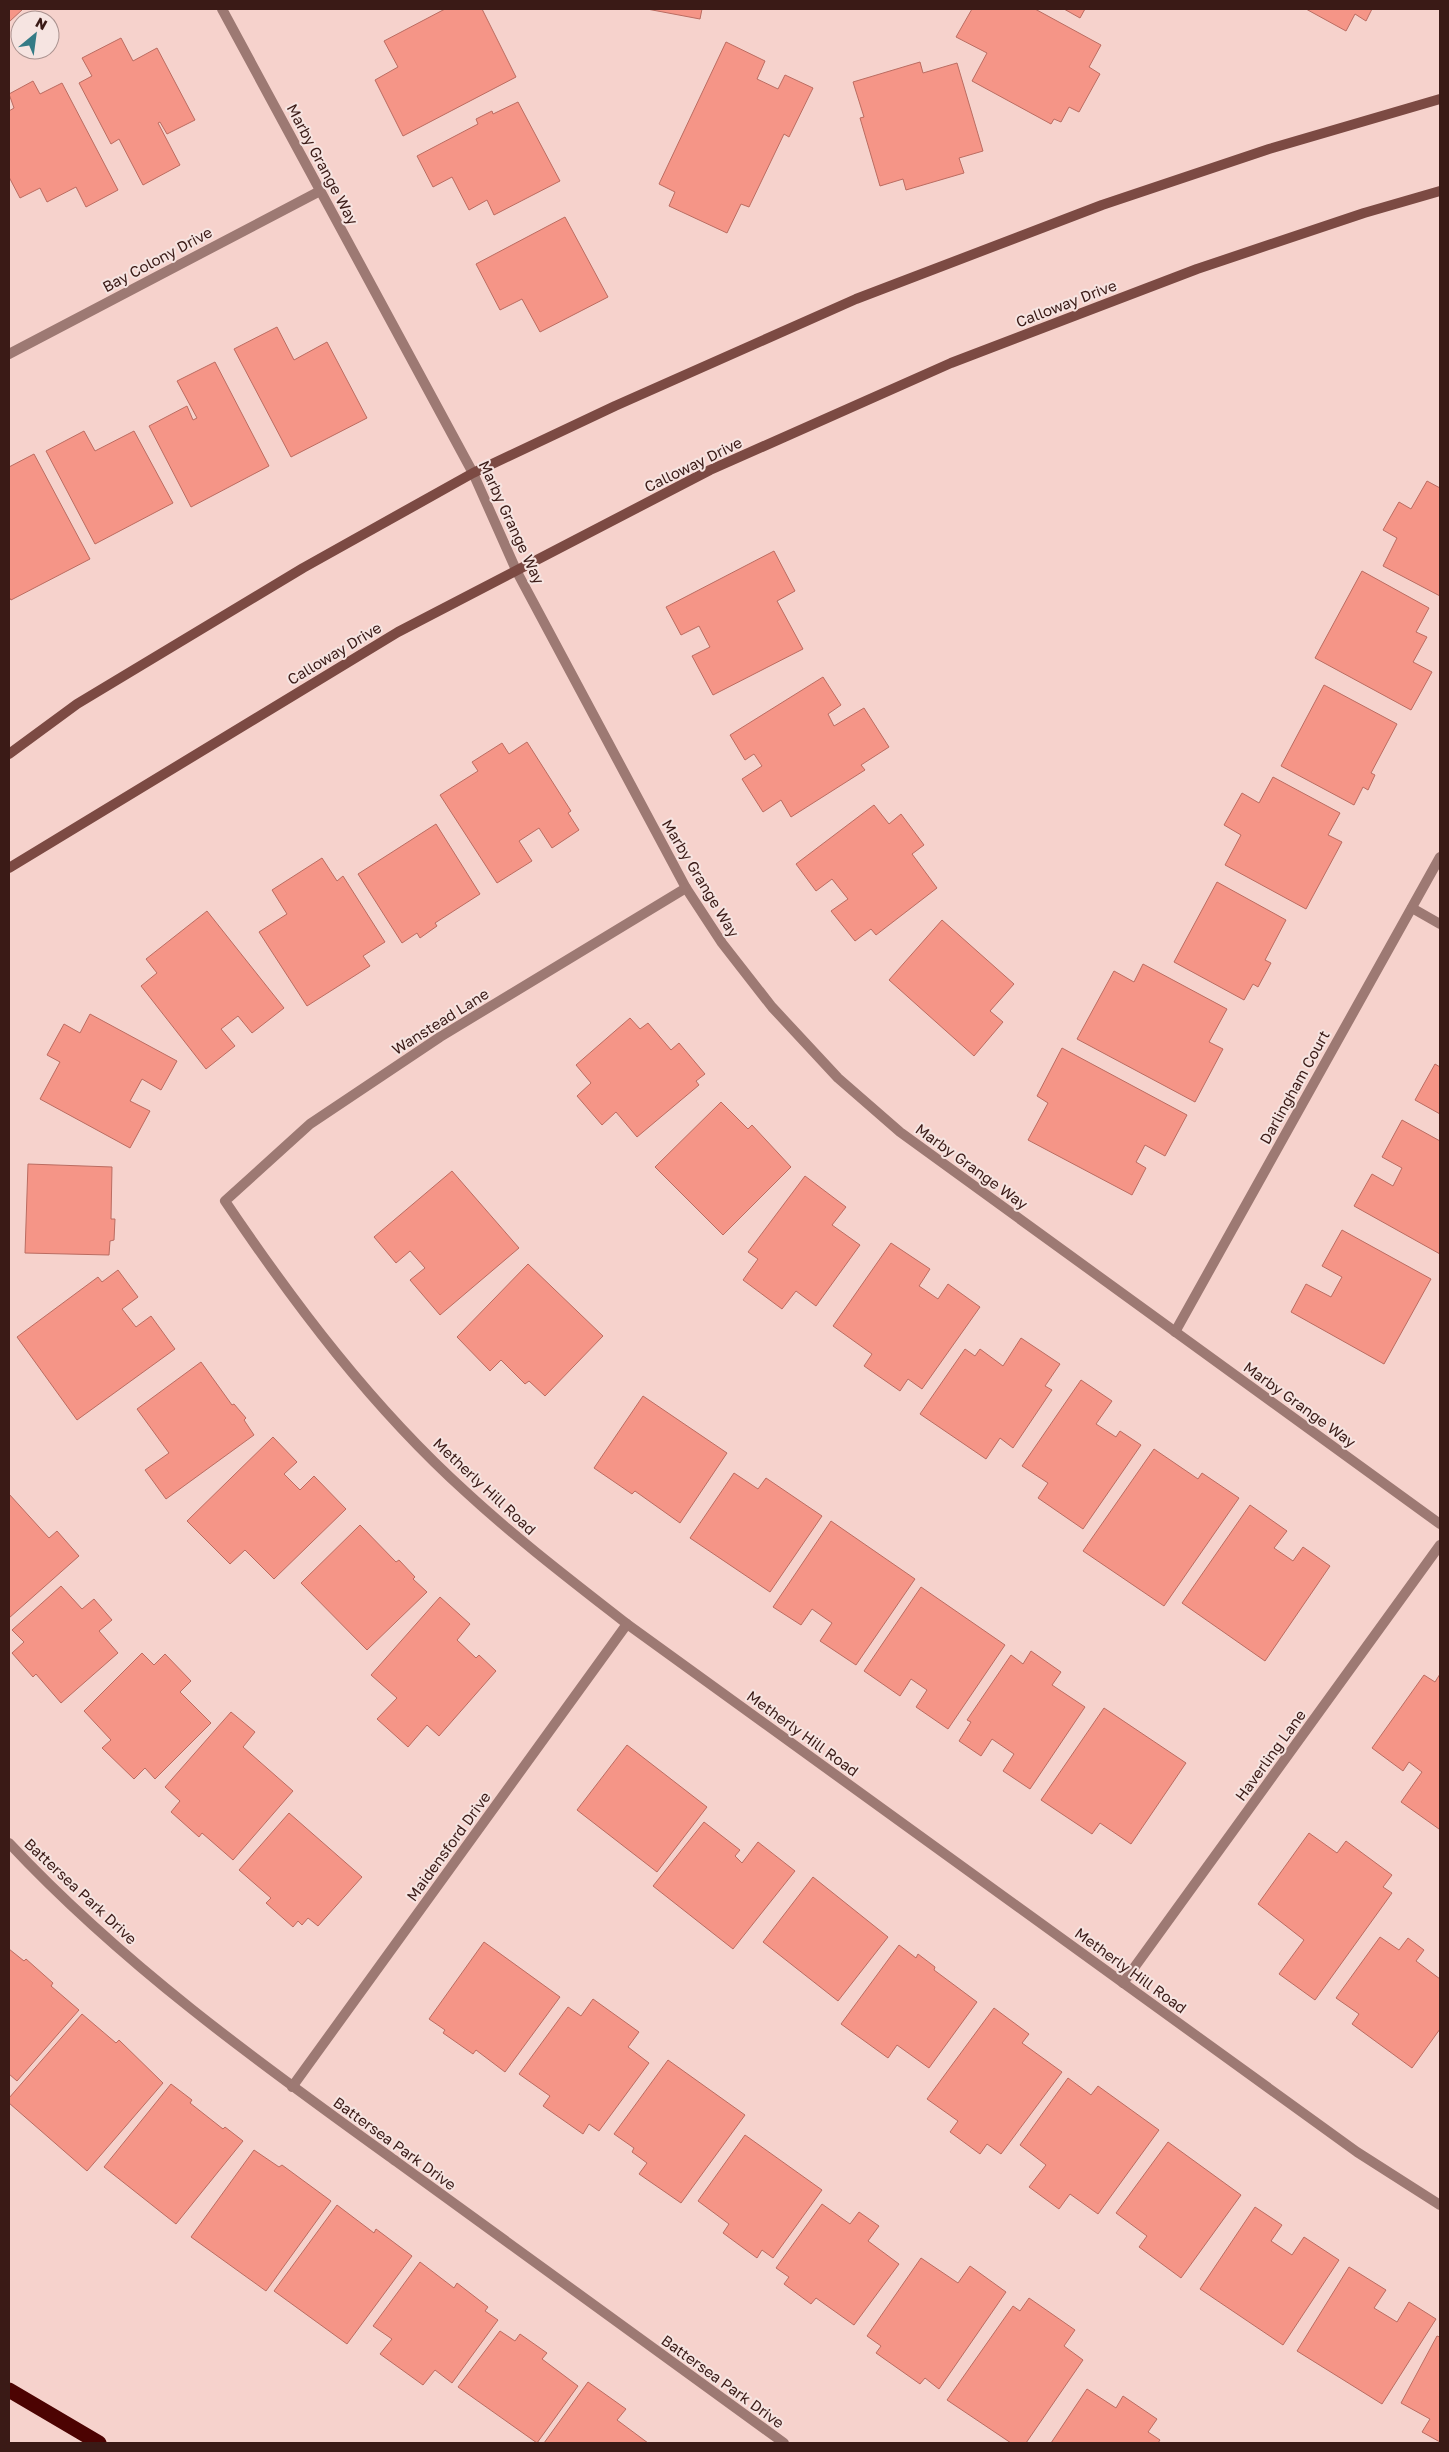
<svg xmlns="http://www.w3.org/2000/svg" width="1449" height="2452" viewBox="0 0 1449 2452" font-family="'Golos Text',sans-serif">
  <style>
    .building { fill: #f59587; stroke: #bb6c61 }
    .lines { fill: none; stroke-linecap: round; stroke-linejoin: round }
    .minor { stroke: #9d7973; stroke-width: 10 }
    .secondary { stroke: #7c4a43; stroke-width: 10 }
    .motorway { stroke: #4c0302; stroke-width: 15 }
    .labels { text-anchor: middle; dominant-baseline: central; stroke-width: 4; stroke-linejoin: round; paint-order: stroke }
    .street-label { font-size: 15px; fill: #3a1a16; stroke: #f6e4e1 }
  </style>
  <rect width="100%" height="100%" fill="#f6d2cc"/>
  <g class="building">
    <path d="M9 9H23L9 22Z"/>
    <path d="M445 9H482L516 77 403 136 375 80 398 67 384 41Z"/>
    <path d="M647 9H702L700 19Z"/>
    <path d="M972 9H1035L1101 45 1089 67 1100 74 1079 112 1069 107 1061 122 1054 119 1051 124 972 81 987 53 956 37Z"/>
    <path d="M1064 9H1085L1080 18Z"/>
    <path d="M1306 9H1372L1366 21 1355 14 1346 31Z"/>
    <path d="M121 38 133 61 157 48 195 120 167 134 160 122 158 123 180 165 143 185 119 139 111 144 79 83 92 76 82 58Z"/>
    <path d="M726 42 765 61 757 79 778 89 785 75 813 88 789 137 784 134 749 207 741 204 727 233 669 206 675 192 659 184Z"/>
    <path d="M920 62 923 73 957 63 983 151 959 158 964 173 906 190 903 179 880 186 860 118 864 117 853 82Z"/>
    <path d="M33 81 40 94 62 83 118 190 86 207 76 187 47 202 40 188 20 198 9 177V111L14 108 9 94Z"/>
    <path d="M518 102 560 181 494 215 487 200 469 210 452 177 433 187 417 156 478 124 476 119 492 111 493 114Z"/>
    <path d="M565 217 608 297 540 332 522 299 500 310 476 264Z"/>
    <path d="M277 327 294 360 327 342 367 418 291 457 234 349Z"/>
    <path d="M215 362 269 466 191 507 149 426 187 406 193 420 197 418 177 381Z"/>
    <path d="M84 431 95 451 134 431 173 503 95 544 46 451Z"/>
    <path d="M34 454 90 559 11 600 9 597V467Z"/>
    <path d="M1427 481 1440 488V596L1383 566 1397 538 1383 530 1399 502 1411 509Z"/>
    <path d="M774 551 795 591 777 601 803 649 713 695 692 656 710 647 699 626 681 635 666 607Z"/>
    <path d="M1362 571 1429 608 1416 632 1427 637 1413 662 1432 672 1411 710 1315 658Z"/>
    <path d="M823 677 841 705 828 714 834 726 864 708 889 747 861 765 865 770 791 817 781 800 763 812 742 779 762 766 754 754 745 760 730 735Z"/>
    <path d="M1324 685 1397 724 1371 773 1375 775 1368 790 1363 787 1354 805 1281 766Z"/>
    <path d="M527 742 571 811 568 813 579 830 552 848 539 828 519 841 532 861 497 883 440 795 478 771 472 762 502 743 509 754Z"/>
    <path d="M1273 777 1340 813 1328 835 1342 842 1306 909 1225 865 1241 835 1224 825 1242 793 1259 803Z"/>
    <path d="M874 805 889 824 901 814 924 845 912 854 937 888 876 935 871 929 855 941 831 911 848 899 832 879 816 891 796 864Z"/>
    <path d="M436 824 480 894 435 923 437 926 420 938 417 933 402 943 358 874Z"/>
    <path d="M322 858 337 881 343 876 385 942 363 956 370 966 307 1006 259 932 287 914 272 890Z"/>
    <path d="M1217 882 1286 920 1265 960 1271 963 1258 987 1253 984 1244 1000 1174 962Z"/>
    <path d="M207 911 284 1008 252 1033 238 1016 221 1029 235 1046 206 1069 141 986 157 973 146 959Z"/>
    <path d="M942 920 1014 984 990 1011 1003 1022 974 1056 889 980Z"/>
    <path d="M1143 964 1227 1009 1209 1042 1223 1049 1195 1102 1077 1039 1114 971 1134 982Z"/>
    <path d="M90 1014 177 1061 161 1090 142 1079 130 1101 150 1111 130 1148 40 1099 60 1062 47 1055 64 1024 80 1033Z"/>
    <path d="M630 1018 640 1029 648 1023 671 1050 679 1043 705 1074 696 1081 699 1085 637 1137 616 1112 602 1125 577 1096 591 1083 576 1065Z"/>
    <path d="M1062 1048 1187 1115 1165 1156 1145 1145 1136 1162 1146 1168 1132 1195 1028 1140 1048 1103 1037 1096Z"/>
    <path d="M1435 1064 1440 1067V1114L1415 1100Z"/>
    <path d="M721 1102 748 1129 752 1125 791 1167 723 1235 655 1167Z"/>
    <path d="M1402 1120 1440 1141V1254L1354 1206 1372 1174 1393 1186 1402 1168 1382 1157Z"/>
    <path d="M28 1164 112 1167 111 1219H115L114 1240 110 1241 109 1255 25 1253Z"/>
    <path d="M452 1171 519 1248 440 1315 410 1280 425 1268 410 1251 396 1263 374 1237Z"/>
    <path d="M805 1176 846 1207 832 1225 860 1245 816 1306 796 1291 782 1309 743 1280 758 1259 748 1252Z"/>
    <path d="M1342 1230 1431 1279 1384 1364 1291 1312 1306 1284 1331 1297 1342 1277 1322 1266Z"/>
    <path d="M891 1243 930 1269 919 1286 938 1299 948 1284 980 1307 922 1389 908 1379 900 1391 864 1366 872 1354 833 1326Z"/>
    <path d="M528 1264 603 1336 545 1396 529 1381 525 1384 501 1360 490 1371 457 1337Z"/>
    <path d="M118 1270 138 1297 122 1309 136 1327 151 1316 175 1349 77 1420 17 1337 98 1277 102 1282Z"/>
    <path d="M1021 1338 1060 1364 1045 1386 1052 1390 1013 1448 1000 1438 986 1459 920 1414 965 1349 975 1356 980 1349 1003 1366Z"/>
    <path d="M201 1362 232 1405 234 1404 246 1418 244 1420 254 1435 166 1499 145 1470 169 1453 137 1409Z"/>
    <path d="M1081 1380 1112 1401 1096 1424 1116 1437 1120 1431 1141 1445 1083 1529 1038 1498 1048 1483 1022 1466Z"/>
    <path d="M643 1396 727 1453 680 1523 635 1491 632 1494 594 1468Z"/>
    <path d="M273 1437 297 1462 284 1474 300 1490 314 1476 346 1509 274 1579 245 1550 230 1564 187 1521Z"/>
    <path d="M1154 1449 1198 1479 1202 1473 1239 1498 1164 1606 1083 1551Z"/>
    <path d="M734 1473 758 1489 766 1478 822 1516 770 1592 690 1538Z"/>
    <path d="M9 1494 49 1538 57 1531 79 1556 9 1618Z"/>
    <path d="M1250 1505 1287 1531 1274 1548 1293 1561 1303 1547 1330 1566 1265 1661 1182 1603Z"/>
    <path d="M831 1521 915 1579 856 1665 820 1641 832 1623 812 1609 801 1625 773 1607Z"/>
    <path d="M360 1525 396 1562 399 1560 415 1577 413 1579 427 1592 367 1650 301 1583Z"/>
    <path d="M61 1586 82 1609 94 1599 112 1620 99 1631 118 1653 61 1703 36 1674 33 1677 12 1653 24 1642 12 1630Z"/>
    <path d="M921 1587 1005 1645 948 1729 916 1707 927 1690 911 1679 900 1696 864 1671Z"/>
    <path d="M440 1597 470 1624 457 1640 476 1658 479 1655 496 1671 439 1736 427 1725 408 1747 377 1719 397 1698 371 1675Z"/>
    <path d="M1031 1651 1061 1672 1052 1685 1085 1707 1030 1789 1003 1771 1014 1754 992 1739 981 1756 959 1741 971 1722 967 1720 1011 1655 1023 1664Z"/>
    <path d="M142 1653 154 1665 165 1654 191 1681 180 1692 211 1723 155 1779 145 1768 134 1779 102 1748 111 1740 84 1711Z"/>
    <path d="M1440 1674V1828L1439 1829 1401 1802 1422 1772 1409 1762 1403 1771 1372 1748 1424 1675 1435 1682Z"/>
    <path d="M1104 1708 1186 1763 1131 1844 1100 1823 1092 1834 1041 1800Z"/>
    <path d="M231 1712 255 1732 243 1747 293 1791 233 1860 202 1833 199 1837 171 1812 180 1801 165 1787Z"/>
    <path d="M627 1745 707 1807 657 1872 577 1810Z"/>
    <path d="M289 1813 362 1877 318 1926 308 1918 302 1925 298 1921 293 1927 266 1903 271 1898 239 1870Z"/>
    <path d="M704 1822 740 1850 735 1856 742 1863 758 1842 795 1871 733 1949 653 1886Z"/>
    <path d="M1309 1833 1337 1853 1346 1841 1392 1875 1383 1887 1392 1893 1315 2000 1279 1974 1304 1940 1258 1904Z"/>
    <path d="M813 1877 888 1937 838 2001 763 1942Z"/>
    <path d="M1380 1937 1399 1950 1408 1938 1424 1950 1416 1961 1440 1979V2029L1412 2068 1352 2024 1359 2014 1336 1998Z"/>
    <path d="M484 1942 560 1997 505 2072 476 2050 473 2054 443 2033 445 2030 429 2019Z"/>
    <path d="M899 1945 916 1958 918 1954 935 1967 934 1970 977 2002 929 2068 897 2045 888 2058 841 2024Z"/>
    <path d="M9 1949 24 1961 26 1959 53 1983 51 1986 79 2010 17 2081 9 2074Z"/>
    <path d="M593 1999 639 2032 628 2047 649 2063 599 2131 589 2124 583 2134 543 2106 550 2096 519 2074 568 2007 581 2016Z"/>
    <path d="M994 2008 1029 2034 1022 2043 1062 2072 1001 2154 987 2144 980 2154 950 2132 958 2121 927 2099Z"/>
    <path d="M82 2014 116 2043 119 2040 163 2083 87 2171 9 2103V2098Z"/>
    <path d="M668 2060 745 2115 681 2203 639 2174 647 2163 632 2152 634 2148 614 2134Z"/>
    <path d="M1068 2078 1091 2095 1098 2086 1159 2130 1098 2214 1070 2194 1059 2209 1029 2187 1046 2165 1020 2145Z"/>
    <path d="M171 2084 192 2100 190 2103 223 2129 225 2127 243 2141 176 2224 104 2167Z"/>
    <path d="M745 2135 822 2190 773 2258 762 2250 757 2258 723 2233 729 2224 698 2201Z"/>
    <path d="M1168 2142 1241 2195 1181 2278 1139 2247 1147 2236 1116 2213Z"/>
    <path d="M254 2150 279 2167 282 2165 331 2201 266 2291 191 2237Z"/>
    <path d="M822 2204 850 2224 859 2212 879 2226 868 2241 899 2264 854 2325 816 2298 811 2304 784 2284 789 2277 776 2268Z"/>
    <path d="M337 2205 374 2233 376 2229 412 2256 347 2344 274 2291Z"/>
    <path d="M1255 2207 1282 2225 1271 2241 1292 2255 1304 2237 1339 2260 1283 2345 1200 2289Z"/>
    <path d="M921 2258 958 2283 970 2266 1006 2292 939 2389 925 2378 920 2384 876 2353 881 2346 867 2336Z"/>
    <path d="M420 2262 454 2288 457 2283 488 2307 485 2311 498 2320 452 2383 435 2370 423 2385 380 2354 392 2339 373 2326Z"/>
    <path d="M1349 2267 1386 2290 1374 2308 1397 2322 1409 2302 1436 2319 1382 2404 1297 2351Z"/>
    <path d="M1029 2298 1075 2330 1064 2346 1083 2360 1026 2443H1011L947 2400 1013 2306 1020 2311Z"/>
    <path d="M500 2331 515 2341 520 2334 547 2353 542 2359 578 2386 537 2443 458 2387Z"/>
    <path d="M1437 2336 1440 2337V2442L1422 2432 1430 2419 1401 2403Z"/>
    <path d="M588 2382 626 2409 617 2420 648 2443H544Z"/>
    <path d="M1087 2389 1116 2408 1123 2396 1157 2419 1148 2432 1160 2440 1158 2443H1051Z"/>
  </g>
  <g class="lines">
    <g class="minor">
      <path d="M222 9 473 473 517 572 686 888 722 943 772 1007 838 1078 900 1132 1440 1524"/>
      <path d="M9 354 320 191"/>
      <path d="M686 888 440 1037 310 1124 225 1201C296 1306 372 1407 466 1492 517 1539 572 1581 627 1624L1357 2152 1440 2205"/>
      <path d="M1412 908 1440 924"/>
      <path d="M1175 1332 1440 857"/>
      <path d="M9 1843C124 1966 261 2064 397 2162 526 2256 655 2350 784 2443"/>
      <path d="M1123 1983 1440 1545"/>
      <path d="M292 2087 627 1624"/>
    </g>
    <g class="secondary">
      <path d="M9 754 77 704 303 568 473 473 615 406 856 299 1102 205 1269 149 1440 99"/>
      <path d="M9 868 398 632 710 470 951 363 1197 269 1364 213 1440 191"/>
    </g>
    <path class="motorway" d="M9 2390 99 2443"/>
  </g>
  <g class="labels">
    <g class="street-label">
      <text transform="translate(323 164) rotate(62)">Marby Grange Way</text>
      <text transform="translate(157 259) rotate(-28)">Bay Colony Drive</text>
      <text transform="translate(1066 303) rotate(-21)">Calloway Drive</text>
      <text transform="translate(693 464) rotate(-26)">Calloway Drive</text>
      <text transform="translate(512 522) rotate(65)">Marby Grange Way</text>
      <text transform="translate(334 653) rotate(-31)">Calloway Drive</text>
      <text transform="translate(701 878) rotate(59)">Marby Grange Way</text>
      <text transform="translate(440 1021) rotate(-32)">Wanstead Lane</text>
      <text transform="translate(1294 1087) rotate(-61)">Darlingham Court</text>
      <text transform="translate(972 1166) rotate(36)">Marby Grange Way</text>
      <text transform="translate(1300 1404) rotate(36)">Marby Grange Way</text>
      <text transform="translate(485 1486) rotate(43)">Metherly Hill Road</text>
      <text transform="translate(803 1733) rotate(36)">Metherly Hill Road</text>
      <text transform="translate(1270 1755) rotate(-54)">Haverling Lane</text>
      <text transform="translate(448 1846) rotate(-54)">Maidensford Drive</text>
      <text transform="translate(81 1891) rotate(43)">Battersea Park Drive</text>
      <text transform="translate(1131 1970) rotate(36)">Metherly Hill Road</text>
      <text transform="translate(395 2143) rotate(36)">Battersea Park Drive</text>
      <text transform="translate(723 2381) rotate(36)">Battersea Park Drive</text>
    </g>
  </g>
  <rect width="1449" height="2452" fill="none" stroke="#3a1a16" stroke-width="20"/>
  <g transform="translate(35 35) rotate(29)"><circle r="24" fill="#f6e4e1" stroke="#ab9390"/>
  <path d="M0-4L9 19L0 12L-9 19Z" fill="#347b86"/>
  <text y="-8" font-size="14" font-weight="bold" text-anchor="middle" fill="#3a1a16">N</text>
  </g>
</svg>
